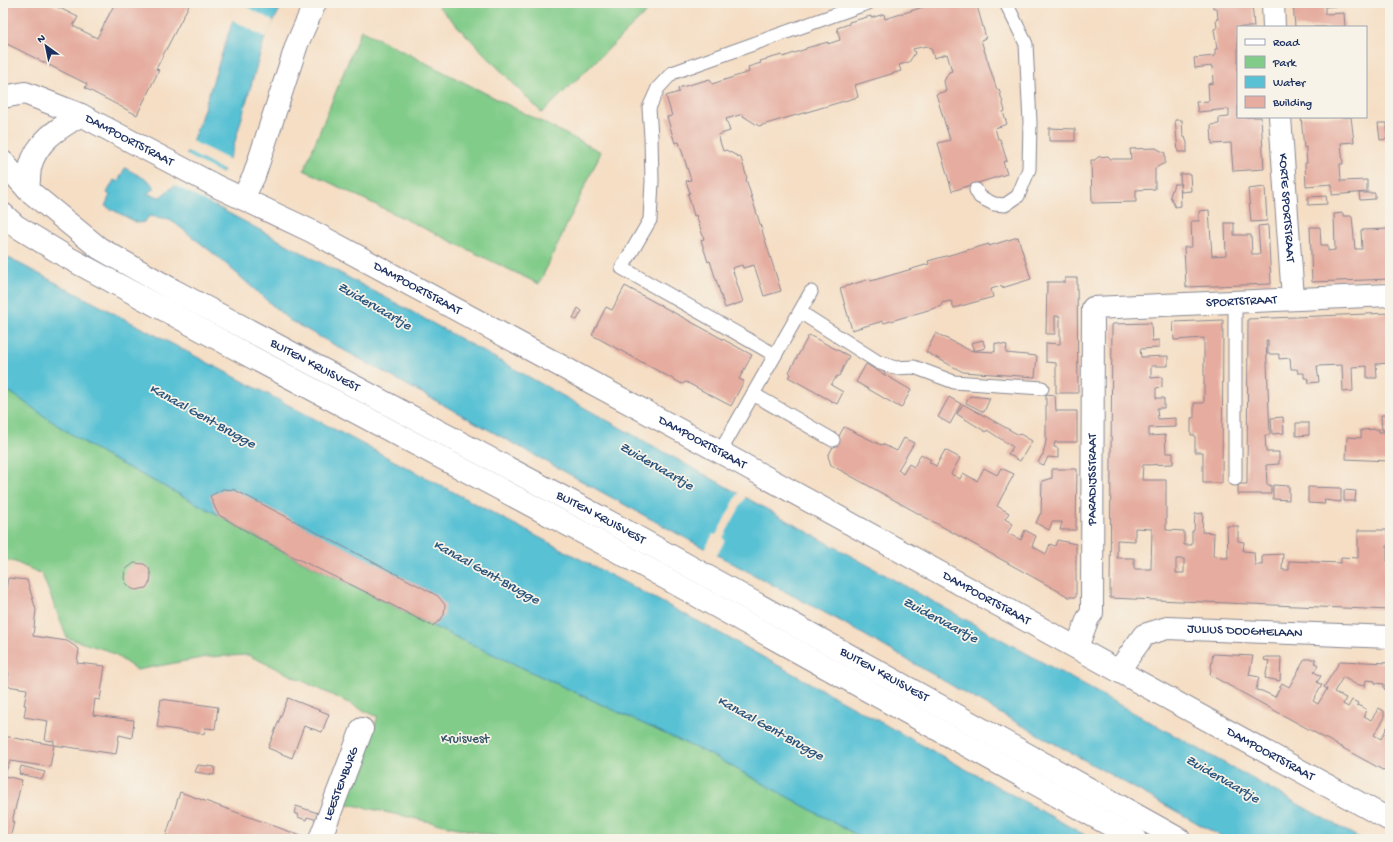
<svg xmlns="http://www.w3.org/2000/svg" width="1393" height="842" viewBox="0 0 1393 842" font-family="'Gochi Hand',sans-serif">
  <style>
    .green { fill: #82cc8a; stroke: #4e7e74 }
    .water { fill: #58c1d4; stroke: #3a7899 }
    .pier { fill: #f5dec4 }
    .building { fill: #e5ac9f; fill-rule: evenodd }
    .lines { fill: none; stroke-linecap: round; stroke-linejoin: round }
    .lane-casing { stroke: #888691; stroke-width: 15 }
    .street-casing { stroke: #888691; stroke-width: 24 }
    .primary-casing { stroke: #888691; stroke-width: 24 }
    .lane { stroke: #fff; stroke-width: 13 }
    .street { stroke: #fff; stroke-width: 22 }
    .primary { stroke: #fff; stroke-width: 22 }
    .labels { text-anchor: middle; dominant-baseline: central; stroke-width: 3.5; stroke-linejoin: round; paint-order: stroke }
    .street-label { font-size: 13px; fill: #1b2f5e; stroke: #f7f3e8 }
    .park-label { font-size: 13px; fill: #355669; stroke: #f7f3e8 }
    .water-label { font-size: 14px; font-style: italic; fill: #2a547c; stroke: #f7f3e8 }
  </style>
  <rect width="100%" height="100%" fill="#f7f3e8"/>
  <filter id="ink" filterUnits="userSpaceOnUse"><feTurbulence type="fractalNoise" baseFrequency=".025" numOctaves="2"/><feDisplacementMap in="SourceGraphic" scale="8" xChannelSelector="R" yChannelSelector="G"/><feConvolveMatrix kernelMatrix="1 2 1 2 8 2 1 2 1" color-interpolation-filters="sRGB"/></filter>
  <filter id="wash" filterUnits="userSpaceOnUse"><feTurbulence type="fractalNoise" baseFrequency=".012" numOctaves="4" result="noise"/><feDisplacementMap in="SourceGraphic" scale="16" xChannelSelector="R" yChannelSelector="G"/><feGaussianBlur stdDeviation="0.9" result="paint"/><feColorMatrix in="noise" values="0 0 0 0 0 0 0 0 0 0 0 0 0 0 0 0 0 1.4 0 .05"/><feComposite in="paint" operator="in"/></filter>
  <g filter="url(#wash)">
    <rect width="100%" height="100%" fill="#f5dec4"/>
    <g class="green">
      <path d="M435 3H656L542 113Z"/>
      <path d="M361 30 601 152 539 284 304 170Z"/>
      <path d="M3 387 57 425 104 455 219 515 251 534 296 558 384 601 432 626 713 756 864 839H508L344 803 378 717 248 655 207 657 137 670 109 651 67 638 42 574 15 562 3 559Z"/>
    </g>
    <g class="water">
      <path d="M240 3H283L264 40 232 152 208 202 405 308 761 506 1361 839H1226L996 711 842 622 678 534 289 320 218 257 176 224 168 219 150 216 144 222 138 223 105 206 110 195 107 193 114 180 118 182 125 168 149 181 155 188 149 192 148 194 160 197 174 186 199 124 232 23Z"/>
      <path d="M3 255 294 408 705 625 1092 839H864L713 756 432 626 384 601 296 558 251 534 219 515 104 455 57 425 3 387Z"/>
    </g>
    <g class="pier">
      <path d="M239 3 274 21 266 38 231 19Z"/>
      <path d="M190 140 230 160 225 171 186 151Z"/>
      <path d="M185 154 223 174 210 201 216 204 215 206 172 184Z"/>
      <path d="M739 492 746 496 723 538 725 540 716 557 704 550 713 534 716 535Z"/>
    </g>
    <g id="blocks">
      <g class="building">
        <path d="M3 3H49L78 17 73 26 97 38 115 3H190L156 69 159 70 137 115 85 88 87 84 3 42Z"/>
        <path d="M922 3H971L972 8 977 6 986 38 981 40 997 90 999 89 1005 111 1003 112 1007 124 995 128 998 139H1000L1007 161 1003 162 1007 174 952 191 938 143 950 140 936 94 946 91 944 81 949 72 952 71 947 54 934 58 931 48 926 46 913 49 915 53 909 62 899 65 901 71 855 85 858 97 759 126 743 116V114L726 119 730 131 718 135 723 151 726 150 741 158 747 178 746 179 781 291 764 296 754 265 743 268 742 265 732 268 743 302 725 308 710 261 708 262 701 240 704 239 696 215 694 216 688 194 690 193 686 181 691 180 679 142 675 143 667 117 672 116 666 96 679 92 678 88 710 79 712 84 749 72 748 67 761 63 760 61 782 55 783 57 806 49V48L828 42V44L840 40 837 28 849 24V22L871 16V18L884 14 885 19 923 7Z"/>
        <path d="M1213 3H1252L1254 27H1238V117H1261L1264 169 1233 171 1231 143 1212 144 1211 125 1219 124V118L1229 117V109L1198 112 1196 102 1209 101 1208 84 1213 83 1212 66 1195 68 1194 58 1215 56V49H1217L1214 29 1217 28 1216 19H1218L1217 8H1213Z"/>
        <path d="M1293 3H1337V6L1325 7V14L1344 13 1345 27H1295Z"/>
        <path d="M1301 117H1351L1354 142 1341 143 1343 164H1340L1341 181 1367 180V192L1332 195V184L1306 186 1305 163H1307L1306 153V147L1304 148Z"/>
        <path d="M1175 120H1182L1183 137H1185L1187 143V152H1178Z"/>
        <path d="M1378 123H1387V139L1380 140Z"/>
        <path d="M1049 128 1075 129V141H1049Z"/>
        <path d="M1156 148 1165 153V163L1155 168V189L1136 190V202L1092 203 1091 160H1095L1098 157 1108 156 1111 159H1131L1130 149Z"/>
        <path d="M1180 174H1190L1191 191 1181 192Z"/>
        <path d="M1174 184H1180L1181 206 1175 207 1170 196Z"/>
        <path d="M1265 187 1267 221 1251 222 1248 189Z"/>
        <path d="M1359 193H1375V199L1360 200Z"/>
        <path d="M1326 196 1327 204 1308 205V197Z"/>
        <path d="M1209 210 1212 256 1226 255 1225 223H1234V235H1251L1252 254H1260L1258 226 1268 225 1271 284 1186 287 1184 247H1192L1191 221H1199V211Z"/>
        <path d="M1343 213V216H1352L1355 249H1362L1361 230 1390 229V279L1312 282 1310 227H1320L1321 245H1328V251L1335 250 1334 214Z"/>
        <path d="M1018 237 1031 279 1002 288 1001 286 991 289 993 297 954 308 951 301 941 303 942 306 884 323 883 321 852 330 840 288 870 279 871 281 929 264 928 261 989 244V246Z"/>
        <path d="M1065 278H1077L1078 393H1056V363L1046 362V343L1060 344V316H1055V334H1046L1047 282H1065Z"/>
        <path d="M625 286 752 355 739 379 744 381 731 406 686 382 682 384 592 335 606 307 612 310Z"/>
        <path d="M578 308 582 311 577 320 573 318Z"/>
        <path d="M1390 313V363L1376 364 1377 378H1367V366L1352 367 1353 391 1343 392 1342 365 1317 366 1319 382 1309 383 1308 378H1304V373H1298L1297 369H1291L1290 358 1279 359V354H1268V340H1266L1270 435H1265L1266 452H1279V464L1266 465 1267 485H1271V494H1238V484H1247L1248 319Z"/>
        <path d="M1223 320 1222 483H1203V452H1195V435H1191V418H1194V403H1204V338L1174 340 1173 322Z"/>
        <path d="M1151 323 1152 341 1159 340V348L1140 349 1141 357 1168 356V366H1151V378L1162 377V387L1156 388V398H1164V408H1157L1158 419 1176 418V427L1149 428V436L1165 435 1166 453H1173V464L1143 465 1142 480H1166V530L1184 531V545H1192V531H1194L1195 514 1203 513 1202 532 1214 533 1213 556 1221 557V558H1228L1227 526H1238V541L1244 542 1243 551 1254 552 1255 565H1262V555L1283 554 1282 570H1289V561L1341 563V557L1358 558V530H1387V534H1390V546L1387 545V561H1390V610L1110 598 1112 325 1113 324ZM1135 528 1152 529 1151 569H1134V558H1117V540L1135 541ZM1176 559H1184V573H1176Z"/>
        <path d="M936 333 969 350 974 351 971 343 983 340 985 348 974 351 995 352V343L1007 345 1006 353 1037 356 1035 377 963 372 926 352Z"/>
        <path d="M809 335 849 356 839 376H837L831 385 843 392 837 404 788 377 791 374 789 372Z"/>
        <path d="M866 364 911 390 901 408 856 382Z"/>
        <path d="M1046 394 1055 395 1056 411H1077V442H1055L1054 447 1058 448V458L1048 457 1044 465 1038 463 1042 455H1043L1046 441Z"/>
        <path d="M970 396 990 398 984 412 966 403Z"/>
        <path d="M949 397 961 404 950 424 938 417Z"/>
        <path d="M963 404 1019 435 1020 434 1032 441 1020 461 1008 454 1013 447 987 430 986 432 957 414Z"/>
        <path d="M1381 415H1390V430H1382Z"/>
        <path d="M1283 417 1284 433 1272 434 1271 418Z"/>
        <path d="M1296 423H1309V435L1296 436Z"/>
        <path d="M844 427 881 445 882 444 897 451 904 438 914 443 898 470 903 474 909 464 914 467 921 454 931 460 929 462 936 466 945 450 960 458 951 474 960 479 963 473 977 481 984 468 997 475 1001 468 1014 474 997 506 1009 513 1005 519 1013 524 1007 533 1021 540 1025 530 1036 536 1032 546 1046 554 1050 544 1055 546 1057 540 1076 544V597H1069L831 465 828 456Z"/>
        <path d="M1379 429V432H1390L1388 461 1346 459 1347 437 1361 438V430Z"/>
        <path d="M1052 469H1077L1076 530H1060L1062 522H1052L1049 530 1036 523 1040 514H1041L1042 481 1052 478Z"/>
        <path d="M1273 485 1289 486V500L1273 499Z"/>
        <path d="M1308 487 1341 488V502L1324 500 1325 504 1308 503Z"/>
        <path d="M223 489 235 490 425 589 438 596 445 605 444 615 438 622 432 626 384 601 296 558 251 534 219 515 215 508 210 496Z"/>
        <path d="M1344 490 1356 491 1355 501H1344Z"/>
        <path d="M1389 490H1390V508H1388Z"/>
        <path d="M134 563 144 564 149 568 151 576 150 582 146 588 136 590 132 589 126 583 124 578 125 570Z"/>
        <path d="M8 578 27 580 36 610 33 636 67 641 79 649 77 663 105 666 100 700 95 699 93 715 134 720 132 738 119 735 116 754 54 745 50 767 10 761 4 776 22 780 12 822H14L10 839H3V736L54 745V741L45 740 48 721 24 717 26 705H24L27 689 7 686 9 673 3 672V610Z"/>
        <path d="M1213 654 1253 656 1249 675 1259 677 1256 690 1262 691 1275 697 1282 683 1289 687 1305 659H1316L1314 662 1318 665 1314 672 1321 676 1317 682 1322 685 1313 701 1318 704 1327 689 1324 687 1340 661 1390 663V690L1384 689V684L1375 683V681L1366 680 1365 686 1355 684 1343 677 1334 692 1346 698 1343 704 1348 707 1352 700 1358 703 1357 705 1366 709 1364 716 1371 720 1379 708 1384 711V719L1374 735 1381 739 1390 722V774L1210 675Z"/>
        <path d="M1265 657H1281L1280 681 1265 678 1269 661 1264 660Z"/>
        <path d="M288 698 329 714 322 732 304 726 292 758 268 748Z"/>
        <path d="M161 699 218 707 215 729 205 728 204 734 157 727Z"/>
        <path d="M198 765 215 767 214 775 195 772Z"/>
        <path d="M21 766 45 772 42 779 19 774Z"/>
        <path d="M180 792 269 824 309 839H209L197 834 195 839H165Z"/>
        <path d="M296 806 321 814 318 820 307 817 306 820 298 817 299 815 294 813Z"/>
      </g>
    </g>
  </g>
  <g filter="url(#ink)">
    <use href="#blocks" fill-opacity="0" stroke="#888691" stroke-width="1"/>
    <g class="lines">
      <defs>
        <g id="lane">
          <path d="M976 190 980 197 994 204 1005 205 1018 196 1029 169 1030 122 1026 44 1006 3"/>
          <path d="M800 312 878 362 895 368 914 367 954 382 1042 388"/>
          <path d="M775 355 622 268 650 220 652 181 651 137 649 108 658 88 672 73 868 3"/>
          <path d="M753 394 833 440"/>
          <path d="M720 452 811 292"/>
          <path d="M1235 479V302"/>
        </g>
        <g id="street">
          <path d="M1273 3 1274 27"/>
          <path id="s1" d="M3 97 25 93 81 115 218 187 311 231 720 452 1390 820"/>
          <path id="s2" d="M1280 117 1293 298"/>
          <path d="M28 190C29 183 29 175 30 168 36 141 59 128 81 115"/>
          <path d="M243 198 254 176 297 44 315 3"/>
          <path id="s3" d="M1077 647 1088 618 1092 613 1093 308 1390 295"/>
          <path id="s4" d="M1119 670 1144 635 1167 628 1390 637"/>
          <path id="s5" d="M320 839 362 729"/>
        </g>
        <g id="primary">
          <path id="s6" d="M3 162 28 190 99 248 173 290 617 526 1179 839"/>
          <path d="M3 214 16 226 65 256 246 354 606 545 1135 839"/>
        </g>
      </defs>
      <use href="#lane" class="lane-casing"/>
      <use href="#street" class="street-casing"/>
      <use href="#primary" class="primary-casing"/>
      <use href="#lane" class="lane"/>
      <use href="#street" class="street"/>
      <use href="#primary" class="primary"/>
    </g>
  </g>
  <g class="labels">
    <g class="street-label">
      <text stroke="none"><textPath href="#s1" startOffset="137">DAMPOORTSTRAAT</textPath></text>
      <text stroke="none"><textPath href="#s2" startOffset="91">KORTE SPORTSTRAAT</textPath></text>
      <text stroke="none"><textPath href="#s1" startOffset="461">DAMPOORTSTRAAT</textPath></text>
      <text stroke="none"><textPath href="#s3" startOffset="491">SPORTSTRAAT</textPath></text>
      <text stroke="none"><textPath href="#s6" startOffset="375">BUITEN KRUISVEST</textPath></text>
      <text stroke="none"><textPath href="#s1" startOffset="785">DAMPOORTSTRAAT</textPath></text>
      <text stroke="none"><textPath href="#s3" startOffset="171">PARADIJSSTRAAT</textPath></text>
      <text stroke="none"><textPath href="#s6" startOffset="699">BUITEN KRUISVEST</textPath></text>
      <text stroke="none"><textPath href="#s1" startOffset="1109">DAMPOORTSTRAAT</textPath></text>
      <text stroke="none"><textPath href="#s4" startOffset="145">JULIUS DOOGHELAAN</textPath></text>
      <text stroke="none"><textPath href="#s6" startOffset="1023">BUITEN KRUISVEST</textPath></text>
      <text stroke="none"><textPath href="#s1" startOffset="1433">DAMPOORTSTRAAT</textPath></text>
      <text stroke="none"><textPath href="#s5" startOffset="59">LEESTENBURG</textPath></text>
    </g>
    <g class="park-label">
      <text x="465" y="739">Kruisvest</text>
    </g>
    <g class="water-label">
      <text transform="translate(374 307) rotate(30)">Zuidervaartje</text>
      <text transform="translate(202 417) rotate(29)">Kanaal Gent-Brugge</text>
      <text transform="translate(656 467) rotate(30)">Zuidervaartje</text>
      <text transform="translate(486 573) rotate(29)">Kanaal Gent-Brugge</text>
      <text transform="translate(940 621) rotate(28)">Zuidervaartje</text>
      <text transform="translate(770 729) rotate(29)">Kanaal Gent-Brugge</text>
      <text transform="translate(1222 780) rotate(30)">Zuidervaartje</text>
    </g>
  </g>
  <rect width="1393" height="842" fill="none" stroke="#f7f3e8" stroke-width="16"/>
  <rect x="1237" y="26" width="130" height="92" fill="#f7f3e8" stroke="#9fa5b1"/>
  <rect x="1245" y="39" width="20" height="6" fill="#ffffff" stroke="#9fa5b1"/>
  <text x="1273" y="46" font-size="12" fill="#1b2f5e">Road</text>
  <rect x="1245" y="56" width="20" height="12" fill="#82cc8a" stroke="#9fa5b1"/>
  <text x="1273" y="66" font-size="12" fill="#1b2f5e">Park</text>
  <rect x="1245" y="76" width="20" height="12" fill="#58c1d4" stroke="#9fa5b1"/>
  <text x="1273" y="86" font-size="12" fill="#1b2f5e">Water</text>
  <rect x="1245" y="96" width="20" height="12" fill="#e5ac9f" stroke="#9fa5b1"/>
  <text x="1273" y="106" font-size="12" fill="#1b2f5e">Building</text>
  <g transform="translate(46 46) rotate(327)" stroke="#f7f3e8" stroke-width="3" paint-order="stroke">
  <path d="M0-3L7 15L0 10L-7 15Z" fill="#1b2f5e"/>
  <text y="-6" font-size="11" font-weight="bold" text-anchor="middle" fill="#1b2f5e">N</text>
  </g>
</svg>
